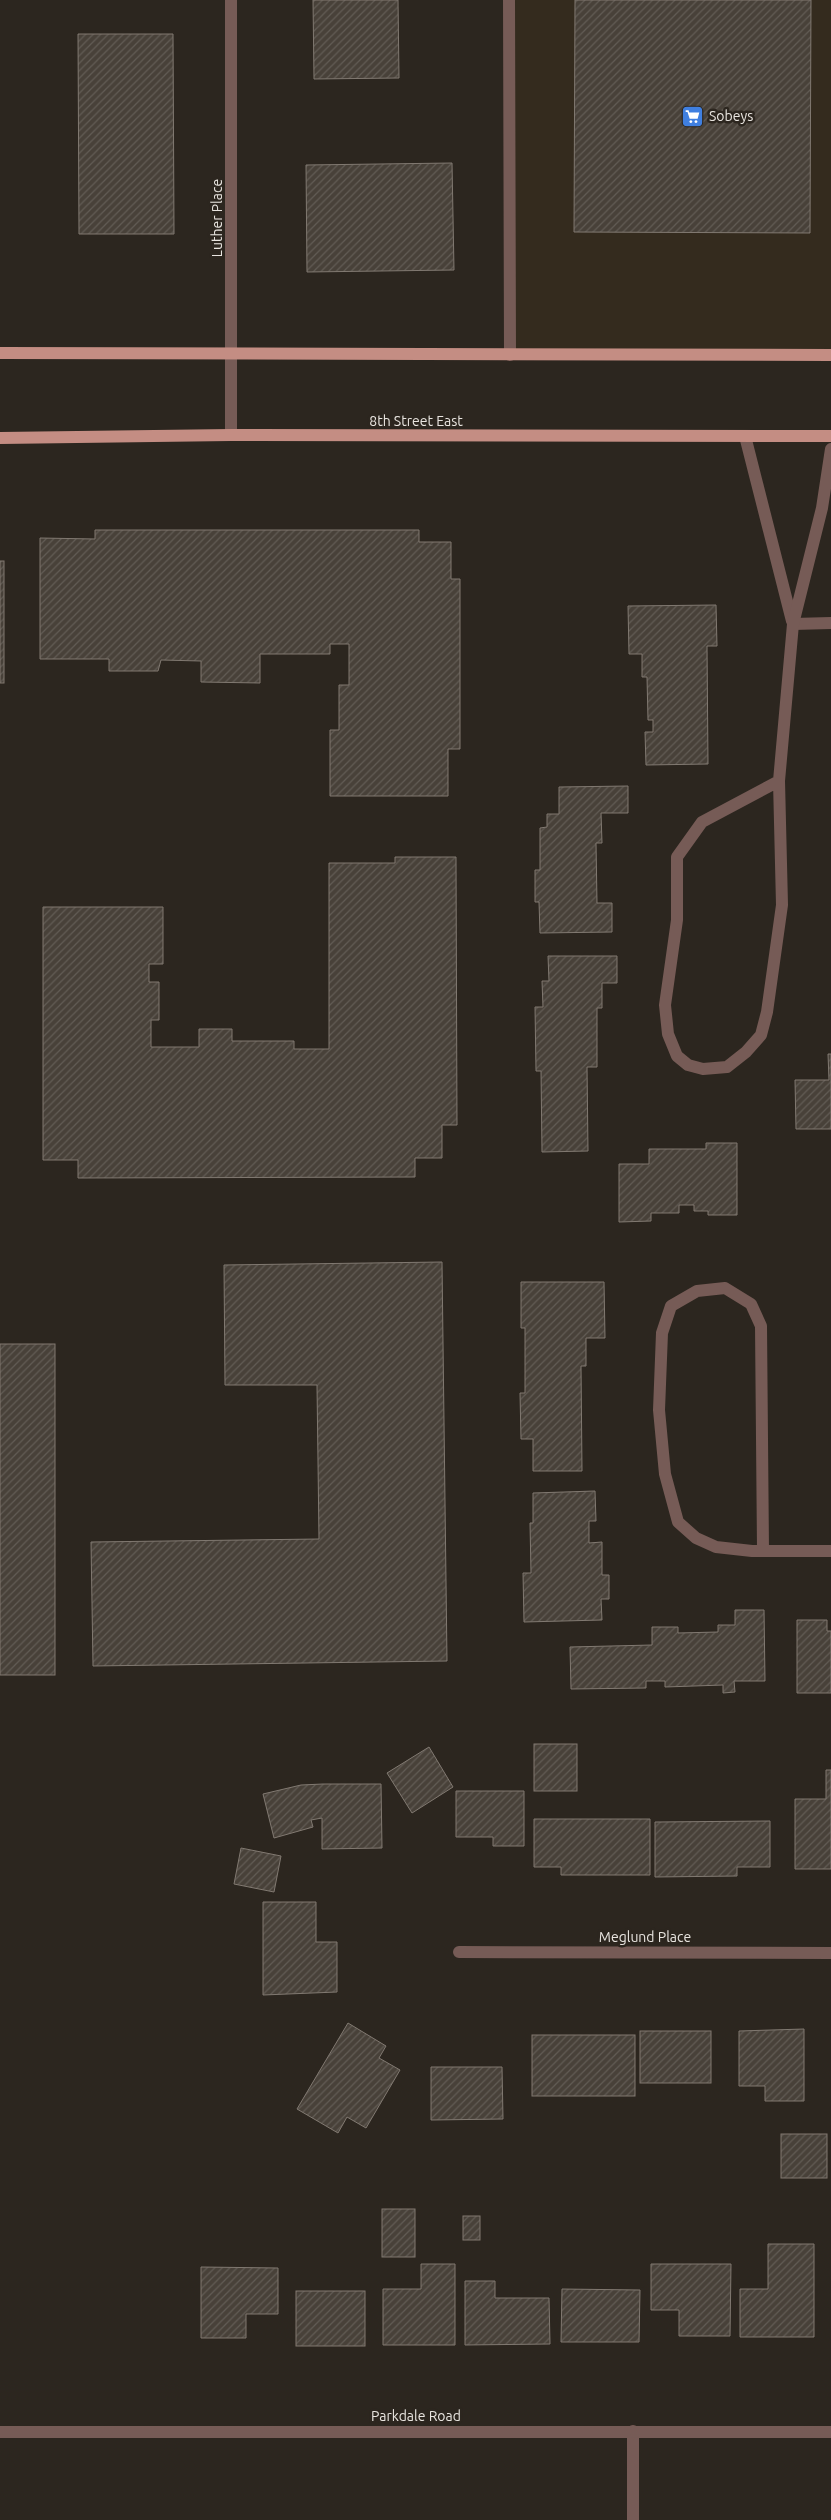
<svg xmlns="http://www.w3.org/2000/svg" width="831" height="2520" viewBox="0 0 831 2520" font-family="Ubuntu,sans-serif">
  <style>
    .built { fill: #342b1e }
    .building { fill: url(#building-hatch); stroke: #817971 }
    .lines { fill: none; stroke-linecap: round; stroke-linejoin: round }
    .minor { stroke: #765b56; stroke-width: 12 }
    .major { stroke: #c48d83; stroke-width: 12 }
    .labels { text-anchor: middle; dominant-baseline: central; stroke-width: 5; stroke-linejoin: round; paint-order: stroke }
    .poi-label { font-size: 14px; fill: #e9e5e0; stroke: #2c261f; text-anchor: start }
    .street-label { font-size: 14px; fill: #e9e5e0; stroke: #2c261f }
  </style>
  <defs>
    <pattern id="building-hatch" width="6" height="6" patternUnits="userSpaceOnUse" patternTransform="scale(1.25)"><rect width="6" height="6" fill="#484139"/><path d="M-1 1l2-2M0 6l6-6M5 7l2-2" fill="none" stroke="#625c55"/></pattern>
  </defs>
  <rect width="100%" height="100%" fill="#2c261f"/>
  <path class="built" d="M509 0H831V355H510Z"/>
  <g class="building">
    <path d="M313 0H398L399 78 314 79Z"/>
    <path d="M575 0H811L810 233 574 232Z"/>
    <path d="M78 34H173L174 234H79Z"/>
    <path d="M452 163 454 270 307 272 306 165Z"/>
    <path d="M95 530H419V542H451V579H460V749H448V796H330V730H339V685H349V644H330V654H260V683L201 682V661L161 660 158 671H109V659H40V538L95 539Z"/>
    <rect x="0" y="561" width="4" height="122"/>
    <path d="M716 605 717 646H707L708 764 646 765 645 732H653V720H648L647 677H642V654H629L628 606Z"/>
    <path d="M628 786V813H601L602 843H596L597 903H612V932L540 933 539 902H535V870H540V828L547 827V814H559V787Z"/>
    <path d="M395 857H456L457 1125H442V1158H415V1177L78 1178V1160H43V907H163V964H149V982H159V1020H151V1047H199V1029H232V1041H294V1049H329V863H395Z"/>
    <path d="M548 956H617V983H602V1008H597V1067H587L588 1151 542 1152 541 1071H536L535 1007H543L542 981H549Z"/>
    <path d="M828 1054H831V1129H796L795 1080H829Z"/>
    <path d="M706 1143H737V1215H708V1211H694V1205H679V1213H651V1221L619 1222V1164H649V1149H706Z"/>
    <path d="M442 1262 447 1661 93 1666 91 1542 319 1539 317 1385H225L224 1265Z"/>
    <path d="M521 1282H604L605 1338H586V1366H581L582 1471H533V1439H521L520 1393H525V1328H521Z"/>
    <rect x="0" y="1344" width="55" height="331"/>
    <path d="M595 1491 596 1521H589V1543L602 1542V1575H609V1599H601L602 1620 524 1622 523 1573H531L530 1523H533V1493Z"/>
    <path d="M735 1610H764L765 1681H734L735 1692 723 1693V1685L665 1687V1681H646V1688L571 1689 570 1647 652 1645V1627H678V1633L718 1632V1625H735Z"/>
    <path d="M797 1620H827V1631H831V1693H797Z"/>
    <rect x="534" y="1744" width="43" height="47"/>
    <path d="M429 1747 453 1787 412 1813 387 1773Z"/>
    <path d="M826 1770H831V1869H795V1799H826Z"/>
    <path d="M323 1784H381L382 1848 322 1849V1818L311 1820 313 1827 274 1838 263 1794 301 1785Z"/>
    <path d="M456 1791H524V1846H493V1837H456Z"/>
    <path d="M534 1819H650V1875H561V1867H534Z"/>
    <path d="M770 1821V1867H737V1876L655 1877V1822Z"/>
    <path d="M241 1848 281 1856 274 1892 234 1884Z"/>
    <path d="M263 1902H316V1942H337V1992L263 1995Z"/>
    <path d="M348 2023 386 2046 379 2058 400 2070 366 2128 347 2117 338 2133 297 2109Z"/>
    <path d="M804 2029V2101H765V2086H739V2031Z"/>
    <rect x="640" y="2031" width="71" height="52"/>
    <rect x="532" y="2035" width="103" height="61"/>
    <path d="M431 2067H502L503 2119 431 2120Z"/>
    <rect x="781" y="2134" width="46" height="44"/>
    <rect x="382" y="2209" width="33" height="48"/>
    <rect x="463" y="2216" width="17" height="24"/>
    <path d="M768 2244H814V2337H740V2289H768Z"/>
    <path d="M421 2264H455V2345H383V2289H421Z"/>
    <path d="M651 2264H731L730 2336H679V2310H651Z"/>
    <path d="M201 2267 278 2268V2314H246V2338H201Z"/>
    <path d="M465 2281H495V2298H549L550 2344 465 2345Z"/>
    <path d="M562 2289 640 2290 639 2342H561Z"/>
    <rect x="296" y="2291" width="69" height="55"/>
  </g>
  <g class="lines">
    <g class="minor">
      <path d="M231 0V435"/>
      <path d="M509 0 510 355"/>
      <path d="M745 436 792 621"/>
      <path d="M793 624 831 623"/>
      <path d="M779 781 702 822 677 857V920L665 1005 668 1034 677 1056 688 1065 703 1069 727 1067 746 1052 761 1035 767 1012 782 905 779 781 793 624 822 508 831 449"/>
      <path d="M763 1550 761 1326 751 1304 725 1288 697 1291 671 1306 662 1333 659 1410 665 1474 678 1522 696 1538 716 1547 752 1551H831"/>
      <path d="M459 1952 831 1953"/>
      <path d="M633 2431V2520"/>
      <path d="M0 2432H831"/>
    </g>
    <g class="major">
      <path d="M0 353 831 355"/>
      <path d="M0 438 231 435 831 436"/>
    </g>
  </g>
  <defs>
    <symbol id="supermarket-square" viewBox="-11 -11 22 22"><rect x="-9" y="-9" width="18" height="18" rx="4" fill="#3f7fe0" stroke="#2c261f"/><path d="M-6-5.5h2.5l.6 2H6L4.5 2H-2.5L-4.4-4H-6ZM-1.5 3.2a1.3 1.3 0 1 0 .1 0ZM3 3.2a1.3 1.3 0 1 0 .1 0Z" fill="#fff"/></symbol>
  </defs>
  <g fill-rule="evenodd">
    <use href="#supermarket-square" x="680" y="104" width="25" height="25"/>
  </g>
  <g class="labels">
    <g class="poi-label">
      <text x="709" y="116">Sobeys</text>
    </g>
    <g class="street-label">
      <text transform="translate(217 218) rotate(-90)">Luther Place</text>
      <text x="416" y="421">8th Street East</text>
      <text x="645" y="1937">Meglund Place</text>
      <text x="416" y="2416">Parkdale Road</text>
    </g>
  </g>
</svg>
